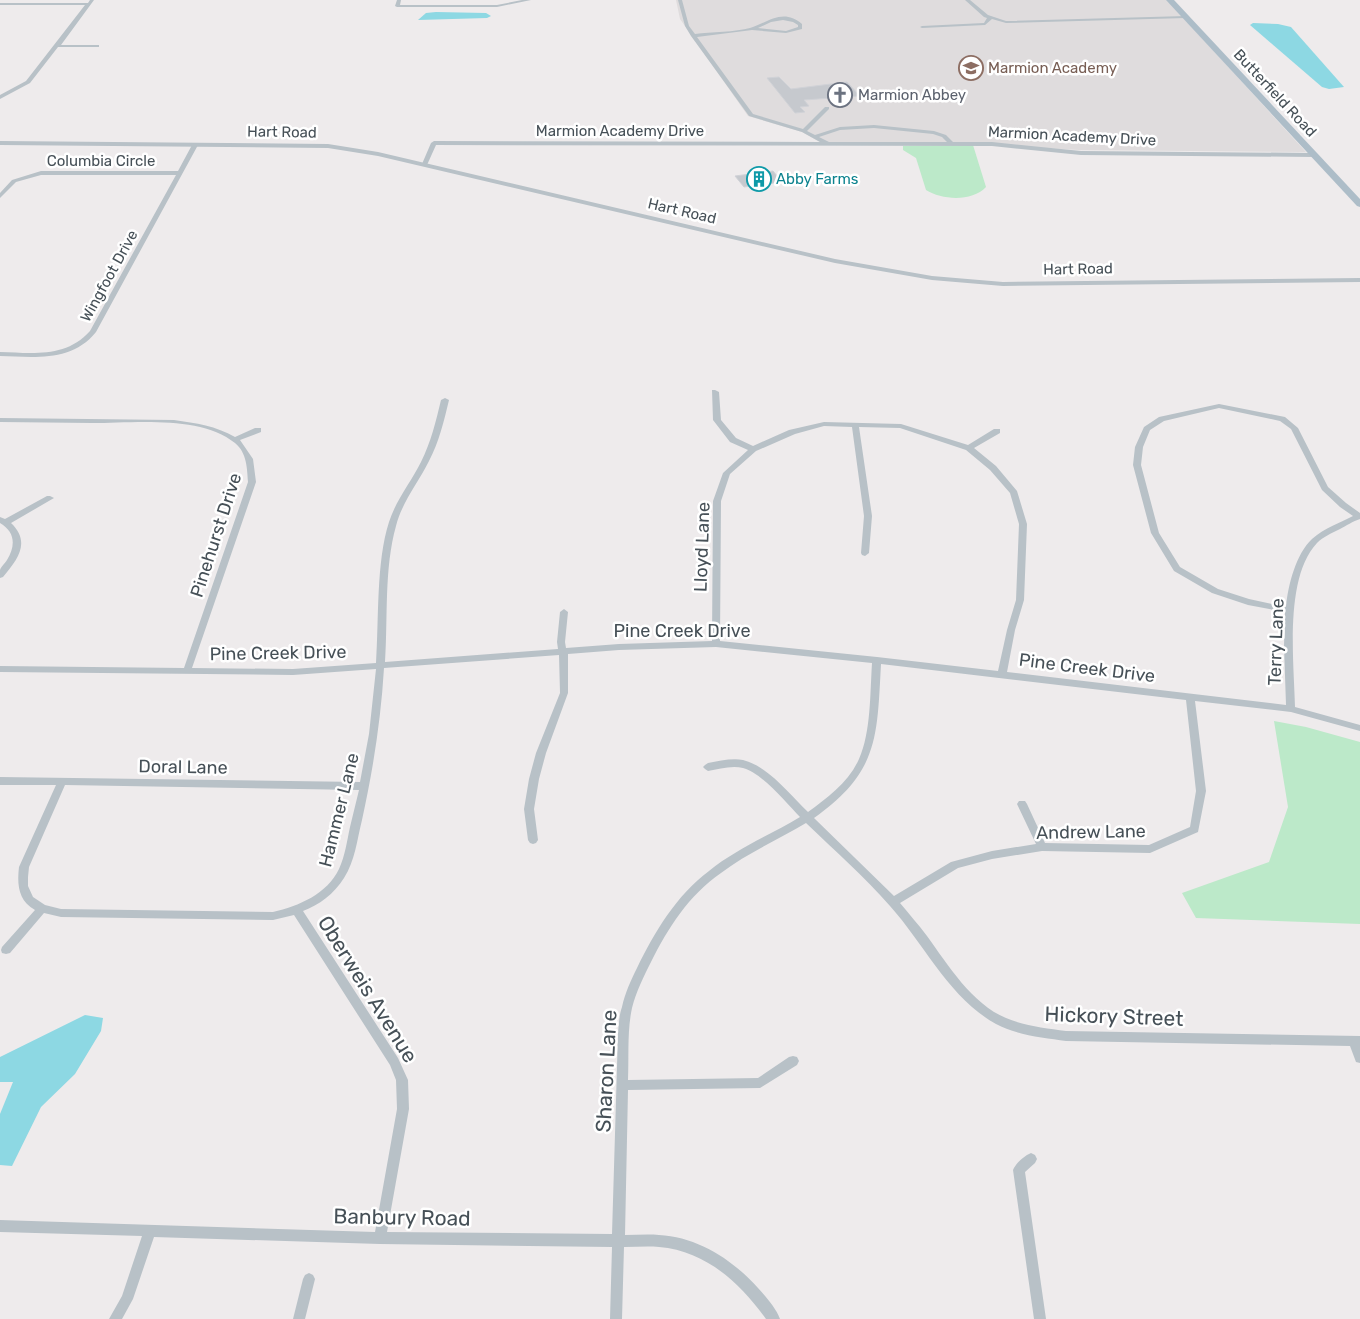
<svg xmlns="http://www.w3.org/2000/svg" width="1360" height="1319" viewBox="0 0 1360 1319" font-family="Rubik,sans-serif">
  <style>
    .education { fill: #dfdcdd }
    .green { fill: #bce9c9 }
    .water { fill: #8dd8e3 }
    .building { fill: #c6c9ce; stroke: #d0d2d7 }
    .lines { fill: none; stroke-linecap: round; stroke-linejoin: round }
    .minor { fill: #b8c1c7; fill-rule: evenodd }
    .tertiary { fill: #b8c1c7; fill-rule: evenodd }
    .primary { fill: #adbdc8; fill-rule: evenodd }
    .labels { text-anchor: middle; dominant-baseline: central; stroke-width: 5; stroke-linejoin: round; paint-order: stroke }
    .far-education-label { font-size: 15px; fill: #785e54; stroke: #fff; text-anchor: start }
    .far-street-label { font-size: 15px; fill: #465057; stroke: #fff }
    .far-worship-label { font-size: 15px; fill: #5b616d; stroke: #fff; text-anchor: start }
    .far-culture-label { font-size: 15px; fill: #0d838f; stroke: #fff; text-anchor: start }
    .street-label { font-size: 18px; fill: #465057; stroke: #fff }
    .near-street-label { font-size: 21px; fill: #465057; stroke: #fff }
  </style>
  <rect width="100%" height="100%" fill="#eeebec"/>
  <path class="education" d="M676 0H1167L1306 152 1079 150 960 143 820 142 802 132 748 116 680 19Z"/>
  <g class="green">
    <path d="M973 145 986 187C972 202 942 200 926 190L916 158 903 150V146Z"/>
    <path d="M1274 721 1306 727 1360 742V924L1196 918 1182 893 1269 862 1288 807Z"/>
  </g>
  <g class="water">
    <path d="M436 12 486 13 491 16 487 18 418 20 426 13Z"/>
    <path d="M1253 23 1278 24 1291 27 1344 87 1329 89 1322 87 1250 25Z"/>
    <path d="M85 1015 103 1018 101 1031 75 1074 41 1107 12 1166 0 1165V1114L13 1082H0V1057Z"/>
  </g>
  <g class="building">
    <path d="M779 77 791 89 847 82 860 96 804 100 809 106 800 107 805 112 795 113 767 78Z"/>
    <path d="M773 171 782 182 744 187 735 176Z"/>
  </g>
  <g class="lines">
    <g class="minor">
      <path d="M90 0H94L61 45H99V47H58L30 83 0 99V95L26 81 85 5H0V3H88Z"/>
      <path d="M397 0H401L400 5H497L522 0H531L497 7H397L395 6Z"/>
      <path d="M678 0H682L689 26 695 34C711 32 736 32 750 28 769 22 783 8 802 24V29L786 33 752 30 697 37 753 114 803 129 825 107H829V109L807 131 815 135 840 127 874 125 934 131 946 135 953 142H992L1081 151 1314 153 1317 155 1314 157 1081 155 992 146 436 145 427 165 422 164 431 143 434 141 820 142 802 132 749 116 691 36 685 26ZM783 20 793 22 798 25V27L786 31 758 28 771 22ZM874 128 933 134 942 137 947 142H829L819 137 840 130Z"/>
      <path d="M965 0H970L988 15 1006 21 1186 16 1188 17 1186 18 1006 23 992 19 985 25 922 28 920 27 922 26 984 23 987 18 984 17Z"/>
      <path d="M195 143 198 145 96 332C72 362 35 357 0 356V352C33 353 66 358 90 331L176 175H41L16 182 0 198V193L12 180 41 171H178L192 145Z"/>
      <path d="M712 390H715L719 392 721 420 736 438 753 446 789 430 824 422 901 424 968 445 994 429H1000V433L974 448 996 466 1017 491 1027 524 1024 600 1015 630 1007 672 1286 705 1284 646 1285 612 1248 605 1212 593 1174 571 1151 533 1133 465 1135 447 1144 427 1159 417 1219 404 1285 417 1298 428 1328 487 1346 503 1360 513V519C1353 521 1346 526 1340 529 1332 533 1323 537 1317 543 1284 578 1294 662 1295 707L1360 725V731L1291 712 1195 701 1206 791 1198 832 1150 853 1042 851 992 859 958 868 900 903C909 914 918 924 927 936 948 965 972 1004 1006 1018 1025 1026 1046 1028 1066 1031L1360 1036V1063L1356 1062 1350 1046 1066 1041C1044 1038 1016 1035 996 1024 949 998 925 945 890 906 864 876 834 850 806 823 778 840 747 853 721 873 689 895 668 928 651 962 644 976 636 992 632 1008 627 1031 629 1056 628 1080L758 1078 789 1057 793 1056 797 1057 799 1061 797 1065 760 1088 628 1090 625 1235C636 1235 648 1234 659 1235 698 1237 733 1260 758 1288 766 1297 776 1308 780 1319H766C740 1283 706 1251 659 1247 648 1246 636 1247 624 1247L622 1319H610L612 1247 380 1244 154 1237 133 1299 122 1319H109L122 1296 142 1236 0 1232V1220L375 1232 397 1109 396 1080 390 1065 294 915 273 920 61 917 44 913 10 953 6 954 2 953 1 950 2 947 35 910C18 901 17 884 19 867L56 785H0V777L360 782 369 734 376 669 293 675 0 672V666L184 668 248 482C247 468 247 453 235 443 201 415 134 423 92 423 62 423 31 422 0 422V418L174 420C196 423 216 426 235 437L255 428H261V432L240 440 253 459 256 482 192 668 293 669 376 663C379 620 376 562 389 522 396 500 411 482 421 462 431 442 436 421 441 400L445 398 449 400C444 421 439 442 429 461 418 483 402 502 396 526 384 569 388 617 385 662L558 649 557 642 560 612 564 609 568 612 565 642 566 648 619 644 712 641 713 501 723 473 748 450 730 442 713 420ZM1219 408 1280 421 1291 429 1322 490 1340 507 1353 516C1340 523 1324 528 1312 539 1296 554 1288 585 1286 607L1249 599 1218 589 1180 567 1159 533 1141 465 1143 447 1150 430 1164 421ZM824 426 852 427 864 516 861 553 862 555 865 556 869 553 872 516 859 427 900 428 966 450 990 470 1010 493 1019 524 1016 600 1007 630 998 671 877 657 720 641 721 501 730 474 756 451 795 434ZM716 647 872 663C870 693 871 732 859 759 849 782 827 798 808 812 790 795 768 766 743 760 732 758 719 761 708 763L705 765 703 767 705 769 708 771C719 769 732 765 743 768 761 772 787 804 800 817 770 835 736 849 709 871 676 896 655 931 637 968 631 980 625 993 622 1007 619 1015 619 1024 618 1033L612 1234 387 1232 409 1109 408 1080 398 1058 303 911C319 905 334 894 344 878 355 861 357 840 362 820 373 770 381 719 384 668L559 655 560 693 536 753 529 779 524 809 528 840 530 843 533 844 536 843 538 840 534 809 539 779 546 753 568 693V654L619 650ZM881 664 1186 700 1196 791 1190 827 1149 845 1045 843 1027 804 1025 801H1019L1017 804 1036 844 992 851 951 862 894 896 814 818C879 772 877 737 881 664ZM65 785 359 790C356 802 353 815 350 827 347 841 345 856 339 869 327 894 299 906 273 912L61 909 45 905 33 897 28 886V877L29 867Z"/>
      <path d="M47 496H50L54 498 11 523C31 542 18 559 3 577L0 578C0 575 0 572 0 570 1 567 5 563 7 560 16 545 15 532 0 523V517L5 519Z"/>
      <path d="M1031 1153 1035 1155 1037 1159 1035 1163 1025 1172 1046 1319H1034L1013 1170C1016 1163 1024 1156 1031 1153Z"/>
      <path d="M309 1273 313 1275 315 1279 305 1319H293L303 1279 305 1275Z"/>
    </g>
    <path class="tertiary" d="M0 141 328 144 378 152 835 259 932 276 1003 282 1360 278V282L1003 286 932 280 835 263 378 156 328 148 0 145Z"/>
    <path class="primary" d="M1166 0H1174L1360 199V207L1357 206Z"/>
  </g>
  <defs>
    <symbol id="school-ring" viewBox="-11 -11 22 22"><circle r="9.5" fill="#fff" stroke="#8d6e63" stroke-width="1.5"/><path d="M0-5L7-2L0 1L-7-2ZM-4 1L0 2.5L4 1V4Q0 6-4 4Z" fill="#8d6e63"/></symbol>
    <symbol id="church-ring" viewBox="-11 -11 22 22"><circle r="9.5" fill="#fff" stroke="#6b7280" stroke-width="1.5"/><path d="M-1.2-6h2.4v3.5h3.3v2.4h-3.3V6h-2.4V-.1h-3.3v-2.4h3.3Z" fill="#6b7280"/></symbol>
    <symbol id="building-ring" viewBox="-11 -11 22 22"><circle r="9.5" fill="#fff" stroke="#0f9aa8" stroke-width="1.5"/><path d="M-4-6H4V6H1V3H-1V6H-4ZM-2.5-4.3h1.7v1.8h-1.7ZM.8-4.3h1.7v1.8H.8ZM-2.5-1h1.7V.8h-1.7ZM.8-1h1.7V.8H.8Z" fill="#0f9aa8"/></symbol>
  </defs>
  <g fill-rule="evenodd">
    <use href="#school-ring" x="957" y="54" width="28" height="28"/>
    <use href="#church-ring" x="826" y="81" width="28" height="28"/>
    <use href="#building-ring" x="745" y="165" width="28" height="28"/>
  </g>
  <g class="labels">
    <g class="far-education-label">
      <text x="988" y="68">Marmion Academy</text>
    </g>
    <g class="far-street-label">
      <text transform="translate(1275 93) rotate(47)">Butterfield Road</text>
      <text x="620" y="131">Marmion Academy Drive</text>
      <text transform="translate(282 132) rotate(1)">Hart Road</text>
      <text transform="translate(1072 136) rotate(3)">Marmion Academy Drive</text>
      <text x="101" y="161">Columbia Circle</text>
      <text transform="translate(682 211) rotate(13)">Hart Road</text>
      <text transform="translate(1078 269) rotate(-1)">Hart Road</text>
      <text transform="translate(109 276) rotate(-61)">Wingfoot Drive</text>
    </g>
    <g class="far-worship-label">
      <text x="858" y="95">Marmion Abbey</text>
    </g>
    <g class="far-culture-label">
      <text x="776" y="179">Abby Farms</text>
    </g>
    <g class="street-label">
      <text transform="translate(216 535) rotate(-72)">Pinehurst Drive</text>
      <text transform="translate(702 547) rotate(-88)">Lloyd Lane</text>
      <text x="682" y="631">Pine Creek Drive</text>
      <text transform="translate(1276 642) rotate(-88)">Terry Lane</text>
      <text transform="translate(278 653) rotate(-1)">Pine Creek Drive</text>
      <text transform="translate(1087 668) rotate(7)">Pine Creek Drive</text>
      <text transform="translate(183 767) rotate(1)">Doral Lane</text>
      <text transform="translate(339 810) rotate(-76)">Hammer Lane</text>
      <text transform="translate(1091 832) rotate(-1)">Andrew Lane</text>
    </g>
    <g class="near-street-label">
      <text transform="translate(368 989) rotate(58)">Oberweis Avenue</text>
      <text transform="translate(1114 1016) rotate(2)">Hickory Street</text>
      <text transform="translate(606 1071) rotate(-87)">Sharon Lane</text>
      <text transform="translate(402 1217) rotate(1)">Banbury Road</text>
    </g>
  </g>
</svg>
